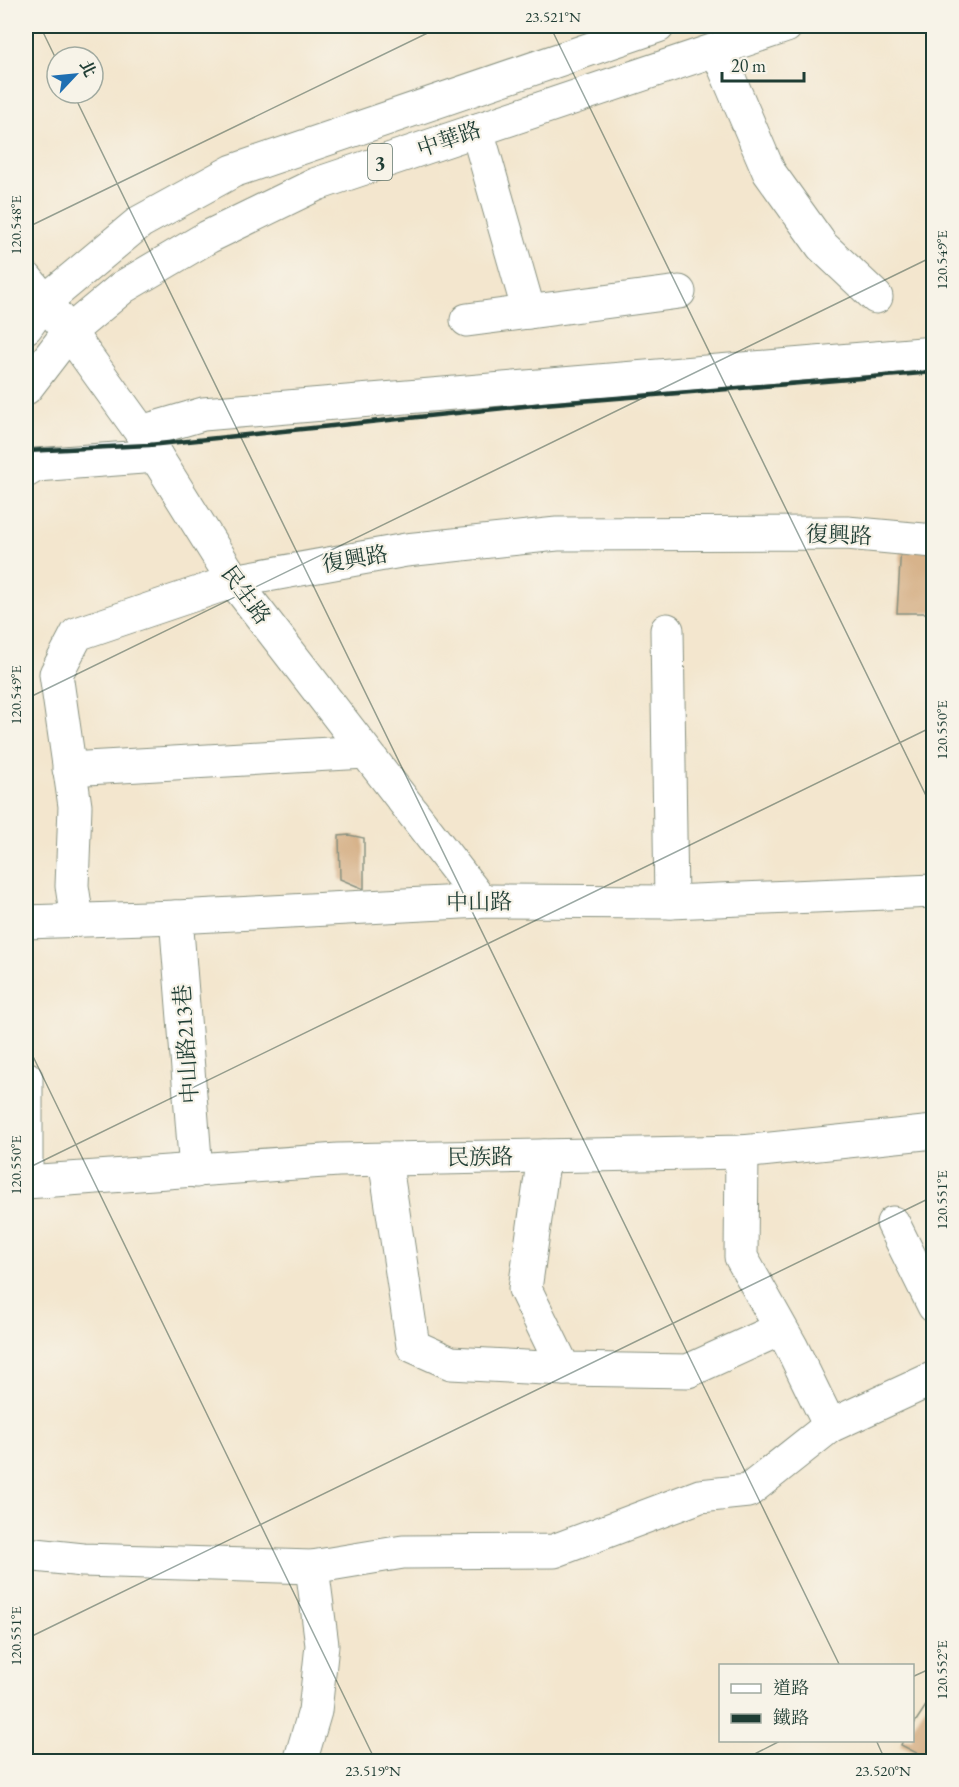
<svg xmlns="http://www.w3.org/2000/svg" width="959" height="1787" viewBox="0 0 959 1787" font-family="'EB Garamond','Noto Serif TC',serif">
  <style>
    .building { fill: #d7b38b }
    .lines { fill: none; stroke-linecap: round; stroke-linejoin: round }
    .minor-casing { stroke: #899281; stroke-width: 35 }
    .major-casing { stroke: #899281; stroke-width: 35 }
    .minor { stroke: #fff; stroke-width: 33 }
    .major { stroke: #fff; stroke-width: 33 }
    .rail { stroke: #1f3d34; stroke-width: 4.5 }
    .ticks { fill: none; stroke: #1f3d34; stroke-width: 1.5; stroke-opacity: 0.45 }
    .labels { text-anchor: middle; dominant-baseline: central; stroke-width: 4.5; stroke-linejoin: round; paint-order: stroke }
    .shield { fill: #f7f3e8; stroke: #60746a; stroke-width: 1.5 }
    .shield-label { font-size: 21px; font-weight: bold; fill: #1f3d34 }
    .street-label { font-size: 22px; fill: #1f3d34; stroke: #f7f3e8 }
    .neatline { fill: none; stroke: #1f3d34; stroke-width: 2 }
    .ticks-label { font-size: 15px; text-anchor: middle; fill: #1f3d34 }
  </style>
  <rect width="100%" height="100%" fill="#f7f3e8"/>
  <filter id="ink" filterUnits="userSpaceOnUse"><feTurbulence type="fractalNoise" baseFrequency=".0167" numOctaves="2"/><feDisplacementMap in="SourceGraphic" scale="12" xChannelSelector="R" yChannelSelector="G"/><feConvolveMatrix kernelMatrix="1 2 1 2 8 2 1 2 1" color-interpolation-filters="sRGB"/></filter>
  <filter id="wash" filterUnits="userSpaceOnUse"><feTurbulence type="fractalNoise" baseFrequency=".008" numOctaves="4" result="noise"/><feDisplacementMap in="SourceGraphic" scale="24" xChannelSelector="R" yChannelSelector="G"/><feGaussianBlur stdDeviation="1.35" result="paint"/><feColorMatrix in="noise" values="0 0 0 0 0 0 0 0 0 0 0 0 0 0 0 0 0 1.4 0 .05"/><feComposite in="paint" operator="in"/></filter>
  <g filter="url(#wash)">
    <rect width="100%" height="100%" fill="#f3e6ce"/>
    <g id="blocks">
      <g class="building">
        <path d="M901 546 934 547V613H897Z"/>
        <path d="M349 835 364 838V889L340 879 339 836Z"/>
        <path d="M931 1698 934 1699V1762L901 1745 903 1740H912V1727Z"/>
      </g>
    </g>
  </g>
  <g filter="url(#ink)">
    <use href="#blocks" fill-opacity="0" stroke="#899281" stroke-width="1.5"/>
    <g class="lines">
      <defs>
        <g id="minor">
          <path d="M717 50 769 172 822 246 876 297"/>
          <path d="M477 130 529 312"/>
          <path d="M26 278 69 332 141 432 234 581 481 901"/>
          <path d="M467 320 679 292"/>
          <path d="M141 432 203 414 934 353"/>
          <path d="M26 471 36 465 156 456"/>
          <path d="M667 630 671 902"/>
          <path d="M69 769 365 752"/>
          <path d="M176 917 196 1171"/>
          <path d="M77 919 72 886 75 806 56 674 77 634 234 581 406 550 557 534 847 533 934 541"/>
          <path d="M26 922 176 917 481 901 671 902 934 891"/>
          <path d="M26 1078V1182"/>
          <path d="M742 1152 741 1257 791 1346 830 1426"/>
          <path d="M544 1156 525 1289 564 1369"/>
          <path d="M385 1159 413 1346 451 1363 564 1369 688 1371 780 1329"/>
          <path d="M26 1182 338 1160 742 1152 934 1132"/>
          <path d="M893 1223 934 1306"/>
          <path d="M26 1554 83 1560 312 1567 403 1552 554 1551 700 1496 748 1491 830 1426 934 1378"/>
          <path d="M300 1762 315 1711 322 1645 312 1567"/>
        </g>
        <g id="major">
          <path d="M26 327 44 302 140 222 233 171 658 26"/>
          <path d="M26 388 69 332 123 287 208 237 317 184 786 26"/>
        </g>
      </defs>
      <use href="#minor" class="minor-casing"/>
      <use href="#major" class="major-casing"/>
      <use href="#minor" class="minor"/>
      <use href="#major" class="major"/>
      <path class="rail" d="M26 451 149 445 544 404 934 372"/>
    </g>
  </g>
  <path class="ticks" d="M40 26 57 61M550 26 934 812M73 93 840 1666M26 228 442 26M26 699 934 256M26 1042 376 1762M26 1169 934 726M26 1639 934 1196M912 1677 934 1667M876 1740 886 1762M739 1762 782 1740"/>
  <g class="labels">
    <rect class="shield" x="368" y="144" width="24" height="36" rx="4.5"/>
    <g class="shield-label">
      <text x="380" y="162">3</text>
    </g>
    <g class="street-label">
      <text transform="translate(449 139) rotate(-19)">中華路</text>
      <text transform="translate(839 535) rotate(2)">復興路</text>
      <text transform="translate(355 559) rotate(-10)">復興路</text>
      <text transform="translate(246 595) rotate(54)">民生路</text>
      <text transform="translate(479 902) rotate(-1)">中山路</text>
      <text transform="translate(186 1044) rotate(-94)">中山路213巷</text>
      <text transform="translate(480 1157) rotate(-1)">民族路</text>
    </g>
  </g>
  <rect width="959" height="1787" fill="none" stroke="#f7f3e8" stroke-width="66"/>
  <rect x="719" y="1664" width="195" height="78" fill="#f7f3e8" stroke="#a1aaa0" stroke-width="1.5"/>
  <rect x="731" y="1684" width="30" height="9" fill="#ffffff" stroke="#a1aaa0" stroke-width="1.5"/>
  <text x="773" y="1694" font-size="18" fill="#1f3d34">道路</text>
  <rect x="731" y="1714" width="30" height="9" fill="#1f3d34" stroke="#a1aaa0" stroke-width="1.5"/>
  <text x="773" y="1724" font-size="18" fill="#1f3d34">鐵路</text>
  <g transform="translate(75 75) rotate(64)"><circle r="28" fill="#f7f3e8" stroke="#a1aaa0" stroke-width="1.5"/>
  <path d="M0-4.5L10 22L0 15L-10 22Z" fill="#1f6fb2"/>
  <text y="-9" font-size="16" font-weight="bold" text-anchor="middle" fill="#1f3d34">北</text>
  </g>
  <path d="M722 72v9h82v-9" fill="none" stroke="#1f3d34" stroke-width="3"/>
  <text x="731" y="72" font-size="18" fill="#1f3d34" stroke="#f7f3e8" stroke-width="4.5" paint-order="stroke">20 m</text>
  <rect x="33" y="33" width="893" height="1721" class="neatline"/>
  <g class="ticks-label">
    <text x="553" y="22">23.521°N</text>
    <text transform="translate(16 225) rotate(-90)" y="5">120.548°E</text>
    <text transform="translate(942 260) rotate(-90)" y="5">120.549°E</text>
    <text transform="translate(16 695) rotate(-90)" y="5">120.549°E</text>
    <text transform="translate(942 730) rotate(-90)" y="5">120.550°E</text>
    <text transform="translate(16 1165) rotate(-90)" y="5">120.550°E</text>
    <text transform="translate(942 1200) rotate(-90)" y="5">120.551°E</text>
    <text transform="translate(16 1636) rotate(-90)" y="5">120.551°E</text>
    <text transform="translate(942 1670) rotate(-90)" y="5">120.552°E</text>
    <text x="373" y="1776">23.519°N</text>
    <text x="883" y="1776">23.520°N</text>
  </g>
</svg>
